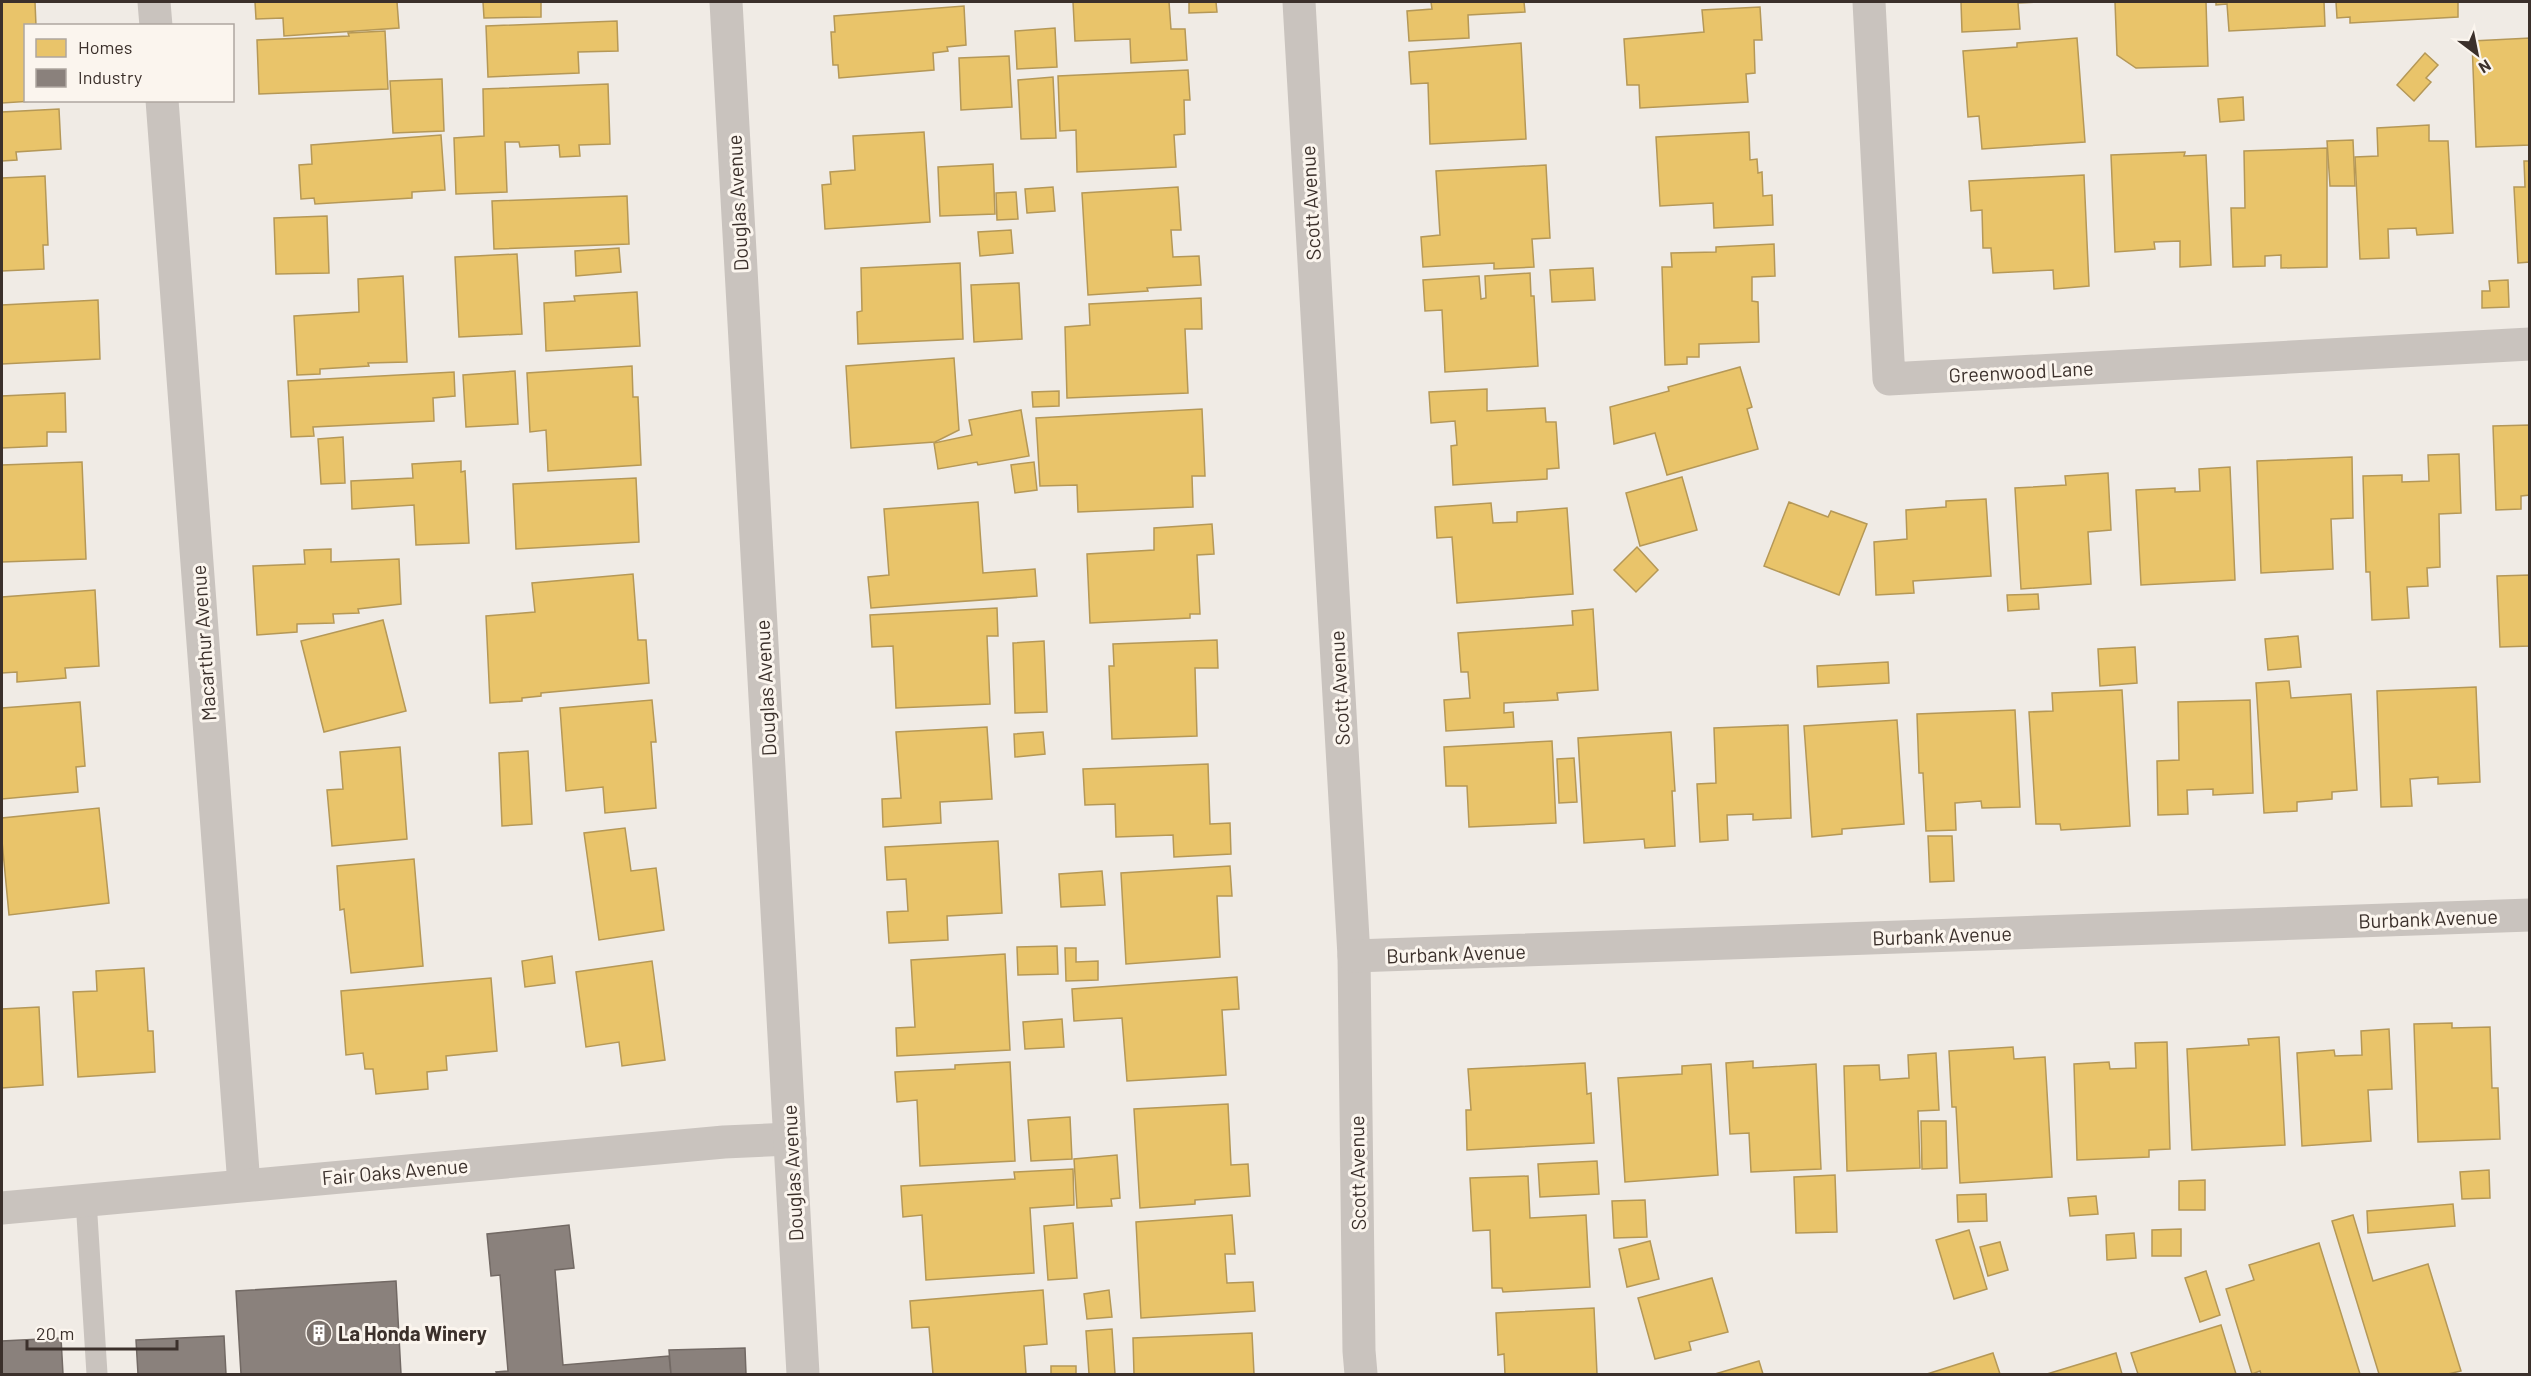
<svg xmlns="http://www.w3.org/2000/svg" width="2531" height="1376" viewBox="0 0 2531 1376" font-family="Barlow,sans-serif">
  <style>
    .homes { fill: #e9c46a; stroke: #b59857; stroke-width: 1.5 }
    .industry { fill: #8a817c; stroke: #726964; stroke-width: 1.5 }
    .lines { fill: none; stroke-linecap: round; stroke-linejoin: round }
    .service { stroke: #c9c3be; stroke-width: 21 }
    .minor { stroke: #c9c3be; stroke-width: 33 }
    .tertiary { stroke: #c9c3be; stroke-width: 33 }
    .labels { text-anchor: middle; dominant-baseline: central; stroke-width: 6; stroke-linejoin: round; paint-order: stroke }
    .street-label { font-size: 20px; fill: #3b302b; stroke: #fbf5ee }
    .poi-label { font-size: 20px; font-weight: bold; fill: #3b302b; stroke: #fbf5ee; text-anchor: start }
  </style>
  <rect width="100%" height="100%" fill="#f0ebe5"/>
  <g class="homes">
    <path d="M2 2H35L36 26H26V100H49L2 103Z"/>
    <path d="M255 2H397L399 28 284 36 283 18 256 19Z"/>
    <path d="M483 2H541V17L484 18Z"/>
    <path d="M1073 2H1169L1171 29H1185L1187 60 1131 63 1130 39 1075 41Z"/>
    <path d="M1189 2H1216L1217 12 1189 13Z"/>
    <path d="M1431 2H1524L1525 12 1468 15 1469 38 1409 41 1407 11 1432 9Z"/>
    <path d="M1961 2H2040L2018 3 2020 29 1962 32Z"/>
    <path d="M2115 2H2206L2208 66 2136 68 2117 55Z"/>
    <path d="M2216 2H2324L2325 26 2229 31 2227 4 2216 5Z"/>
    <path d="M2336 2H2458V17L2350 23V17L2337 18Z"/>
    <path d="M964 6 966 45 947 47 948 51 933 53 934 70 839 78 838 65H833L831 32H835L834 16Z"/>
    <path d="M1760 7 1762 40H1754L1755 73 1746 74 1748 102 1640 108 1639 85H1627L1624 39 1704 32 1702 10Z"/>
    <path d="M617 21 618 51 578 52 579 73 488 77 486 26Z"/>
    <path d="M1055 28 1057 67 1017 69 1015 31Z"/>
    <path d="M385 31 388 89 259 94 257 40 349 36 348 33Z"/>
    <path d="M2077 38 2085 142 1982 149 1979 116 1968 117 1963 51 2017 47V43Z"/>
    <path d="M2530 38V145L2476 147 2472 41Z"/>
    <path d="M1521 43 1526 139 1430 144 1428 83 1411 84 1409 52Z"/>
    <path d="M2425 53 2438 65 2426 78 2431 82 2414 101 2397 85Z"/>
    <path d="M1009 56 1012 107 961 110 959 58Z"/>
    <path d="M1188 70 1190 100H1184L1185 134 1174 135 1176 167 1077 172 1076 130 1060 131 1058 76Z"/>
    <path d="M1053 77 1056 138 1021 139 1018 80Z"/>
    <path d="M442 79 444 131 393 133 390 81Z"/>
    <path d="M608 84 610 144 579 145 580 156 560 157 559 145 520 147 519 142H505L507 192 456 194 454 138 484 136 483 89Z"/>
    <path d="M2243 97 2244 120 2220 122 2218 99Z"/>
    <path d="M59 109 61 149 16 152 17 160 2 161V112Z"/>
    <path d="M2429 125V141H2448L2453 233 2417 235 2416 228 2388 229 2389 258 2360 259 2355 157 2378 156 2377 128Z"/>
    <path d="M924 132 930 222 825 229 822 185 831 184 830 172 855 170 853 136Z"/>
    <path d="M1749 132 1750 160 1757 159 1758 173 1762 172 1763 196 1772 195 1773 225 1714 228 1713 203 1660 206 1656 137Z"/>
    <path d="M441 135 445 190 412 192V198L315 204 314 198 301 199 299 165 312 164 311 145Z"/>
    <path d="M2353 140 2355 186H2330L2327 141Z"/>
    <path d="M2327 148V267L2281 268V255L2265 256V266L2233 267 2231 208H2245L2244 151Z"/>
    <path d="M2185 152 2184 156 2206 155 2211 265 2180 267V241L2154 242 2155 249 2115 252 2111 155Z"/>
    <path d="M2524 161H2530V262L2518 263 2514 187H2525Z"/>
    <path d="M993 164 995 214 940 216 938 167Z"/>
    <path d="M1546 165 1550 238 1532 239 1534 267 1494 269V263L1423 267 1421 237 1440 235 1436 171Z"/>
    <path d="M2084 175 2089 286 2054 289 2053 270 1993 273 1991 248H1983L1982 210 1971 211 1969 181Z"/>
    <path d="M45 176 48 245H43L44 269 2 271V178Z"/>
    <path d="M1053 187 1055 211 1027 213 1025 189Z"/>
    <path d="M1178 187 1181 230H1171L1173 257 1199 256 1201 285 1147 288 1148 291 1088 295 1082 193Z"/>
    <path d="M1016 192 1018 219 997 220 996 193Z"/>
    <path d="M627 196 629 244 494 249 492 201Z"/>
    <path d="M327 216 329 273 276 274 274 218Z"/>
    <path d="M1011 230 1013 253 980 256 978 232Z"/>
    <path d="M1774 244 1775 276 1752 277V301L1758 302 1759 342 1699 344V357H1687V364L1665 365 1662 267H1672L1671 253 1716 252V247Z"/>
    <path d="M619 248 621 272 576 276 575 251Z"/>
    <path d="M517 254 522 334 459 337 455 257Z"/>
    <path d="M960 263 963 339 858 344 857 312 862 311 861 268Z"/>
    <path d="M1593 268 1595 300 1552 302 1550 270Z"/>
    <path d="M1530 273 1531 296H1534L1538 366 1445 372 1442 310 1425 311 1423 280 1479 276 1481 299 1486 298 1485 276Z"/>
    <path d="M403 276 407 362 368 363 369 366 320 369V374L297 375 294 316 359 312 358 279Z"/>
    <path d="M2508 280 2509 307 2482 308V291H2490L2489 281Z"/>
    <path d="M1019 283 1022 339 974 342 971 285Z"/>
    <path d="M637 292 640 346 546 351 544 303 575 301 574 296Z"/>
    <path d="M1201 298 1202 329H1185L1188 393 1067 398 1065 327 1090 325 1089 304Z"/>
    <path d="M98 300 100 359 2 364V305Z"/>
    <path d="M954 358 959 430 935 442 851 448 846 366Z"/>
    <path d="M632 366 633 397H638L641 465 548 471 546 430 530 432 527 373Z"/>
    <path d="M1740 367 1752 407 1747 409 1758 449 1667 475 1655 433 1614 444 1610 407 1669 391 1668 387Z"/>
    <path d="M515 371 518 424 466 427 463 375Z"/>
    <path d="M454 372 455 396 433 398 434 421 313 427 314 436 291 437 288 381Z"/>
    <path d="M1487 389V411L1545 408 1546 422H1556L1559 468 1547 469V479L1453 485 1451 446 1457 445 1455 421 1431 423 1429 392Z"/>
    <path d="M1059 391V406L1033 407 1032 392Z"/>
    <path d="M65 393 66 432H47V446L2 448V396Z"/>
    <path d="M1202 409 1205 476H1192L1193 507 1078 512 1077 485 1040 486 1036 418Z"/>
    <path d="M1021 410 1029 456 978 465 977 462 938 469 934 443 972 435 969 420Z"/>
    <path d="M2530 425V495L2521 496V509L2496 510 2493 426Z"/>
    <path d="M343 437 345 483 321 484 318 439Z"/>
    <path d="M2459 454 2461 513 2439 514 2440 567 2427 568 2428 586 2407 587 2409 618 2372 620 2370 572H2366L2363 476 2402 475V482L2429 481 2428 455Z"/>
    <path d="M2352 457 2353 518 2331 519 2333 569 2261 573 2257 461Z"/>
    <path d="M461 461V472L465 471 469 543 416 545 414 505 352 509 351 481 413 478 412 464Z"/>
    <path d="M82 462 86 559 2 562V465Z"/>
    <path d="M1034 462 1037 490 1015 493 1011 465Z"/>
    <path d="M2230 467 2235 580 2141 585 2136 490 2175 488V492L2200 491 2199 469Z"/>
    <path d="M2108 473 2111 530 2088 532 2091 584 2021 589 2015 488 2066 485 2065 476Z"/>
    <path d="M1682 477 1697 530 1640 546 1626 493Z"/>
    <path d="M636 478 639 542 516 549 513 484Z"/>
    <path d="M1986 499 1991 576 1913 581 1914 593 1876 595 1874 542 1907 539 1906 510 1946 507V501Z"/>
    <path d="M978 502 983 573 1035 569 1037 596 871 608 868 577 889 575 884 509Z"/>
    <path d="M1789 502 1828 517 1831 511 1867 524 1839 595 1764 566Z"/>
    <path d="M1491 503 1493 523 1517 522V512L1567 508 1573 594 1457 603 1452 537 1437 538 1435 507Z"/>
    <path d="M1212 524 1214 554 1197 555 1200 614H1190V618L1090 623 1087 554 1154 550V528Z"/>
    <path d="M1637 547 1658 570 1636 592 1614 570Z"/>
    <path d="M331 549V562L399 559 401 604 358 609 359 613 333 614 334 623 297 624V632L257 635 253 566 305 564 304 550Z"/>
    <path d="M633 574 638 640H646L649 683 541 693V696L522 698V701L490 703 486 616 535 612 532 583Z"/>
    <path d="M2530 575V646L2500 647 2497 576Z"/>
    <path d="M95 590 99 666 65 668 66 678 17 682V672L2 673V597Z"/>
    <path d="M2038 594 2039 609 2008 611 2007 595Z"/>
    <path d="M997 608 998 636H987L990 704 896 708 893 646 872 647 870 615Z"/>
    <path d="M1593 609 1598 690 1557 693 1558 700 1504 703V713L1513 712 1514 727 1446 731 1444 700 1470 698 1468 672H1461L1458 633 1573 625 1572 611Z"/>
    <path d="M383 620 406 711 324 732 301 641Z"/>
    <path d="M2298 636 2301 667 2268 670 2265 639Z"/>
    <path d="M1217 640 1218 668H1195L1197 736 1112 739 1109 666H1114L1113 644Z"/>
    <path d="M1044 641 1047 712 1015 713 1013 643Z"/>
    <path d="M2135 647 2137 683 2100 686 2098 649Z"/>
    <path d="M1888 662 1889 683 1818 687 1817 666Z"/>
    <path d="M2289 681 2291 698 2351 694 2357 790 2332 792V799L2297 802V811L2264 813 2256 683Z"/>
    <path d="M2476 687 2480 782 2438 784V777L2410 779 2412 806 2381 807 2377 691Z"/>
    <path d="M2122 690 2130 826 2061 830 2060 824H2036L2029 712 2053 711 2052 693Z"/>
    <path d="M652 700 656 742H651L656 808 605 813 603 787 566 791 560 708Z"/>
    <path d="M2250 700 2253 793 2213 795V789L2187 790 2188 814 2158 815 2157 761 2179 760 2178 702Z"/>
    <path d="M80 702 85 766 76 767 78 792 2 799V708Z"/>
    <path d="M2015 710 2020 807 1982 808 1981 801 1955 803 1956 830 1926 831 1923 773H1919L1917 714Z"/>
    <path d="M1897 720 1904 824 1842 829V834L1812 837 1804 726Z"/>
    <path d="M1788 725 1791 818 1753 820V814L1727 815 1728 840 1700 842 1697 784 1716 783 1714 728Z"/>
    <path d="M987 727 992 799 940 802 941 823 883 827 882 799 901 798 896 732Z"/>
    <path d="M1043 732 1045 754 1015 757 1014 734Z"/>
    <path d="M1671 732 1675 791H1672L1675 846 1645 848 1644 839 1584 843 1578 738Z"/>
    <path d="M1552 741 1556 823 1469 827 1467 786H1446L1444 747Z"/>
    <path d="M400 747 407 839 332 846 327 790 343 789 340 752Z"/>
    <path d="M528 751 532 824 502 826 499 753Z"/>
    <path d="M1574 758 1577 802 1559 803 1557 759Z"/>
    <path d="M1208 764 1210 824 1230 823 1231 854 1174 857 1173 835 1116 837 1115 804 1085 805 1083 769Z"/>
    <path d="M99 808 109 903 9 915 2 841V818Z"/>
    <path d="M625 828 631 871 656 868 664 930 599 940 584 833Z"/>
    <path d="M1928 836H1952L1954 881 1930 882Z"/>
    <path d="M998 841 1002 913 947 916 948 940 889 943 887 912 908 911 906 879 887 880 885 847Z"/>
    <path d="M414 859 423 966 351 973 344 909 340 910 337 866Z"/>
    <path d="M1230 866 1232 896H1217L1220 957 1126 964 1121 873Z"/>
    <path d="M1102 871 1105 905 1061 907 1059 874Z"/>
    <path d="M1057 946 1058 974 1018 975 1017 947Z"/>
    <path d="M1065 948H1076V962L1098 961V980L1066 981Z"/>
    <path d="M1005 954 1010 1050 897 1056 896 1028 915 1027 911 960Z"/>
    <path d="M552 956 555 983 525 987 522 961Z"/>
    <path d="M652 961 665 1060 622 1066 619 1042 586 1047 576 972Z"/>
    <path d="M144 968 148 1031H153L155 1072 78 1077 73 992 97 991 96 971Z"/>
    <path d="M1237 977 1239 1009 1222 1010 1226 1075 1127 1081 1122 1018 1074 1021 1072 989Z"/>
    <path d="M491 978 497 1051 446 1056 447 1070 427 1072 428 1089 376 1094 373 1069H365L363 1053 346 1055 341 991Z"/>
    <path d="M39 1007 43 1085 2 1088V1009Z"/>
    <path d="M1062 1019 1064 1047 1025 1049 1023 1022Z"/>
    <path d="M2452 1023V1028L2490 1027 2492 1088H2498L2500 1139 2418 1142 2414 1024Z"/>
    <path d="M2389 1029 2392 1089 2368 1090 2371 1141 2302 1146 2297 1053 2334 1050 2335 1056 2362 1055 2361 1031Z"/>
    <path d="M2279 1037 2285 1145 2192 1150 2187 1049 2249 1045 2248 1039Z"/>
    <path d="M2167 1042 2170 1149 2149 1150V1157L2077 1160 2074 1064 2109 1062 2110 1069 2136 1068 2135 1043Z"/>
    <path d="M2013 1047 2014 1059 2045 1057 2052 1177 1960 1183 1956 1107H1952L1949 1051Z"/>
    <path d="M1936 1053 1939 1110 1918 1111 1920 1168 1847 1171 1844 1066 1879 1065 1880 1080 1909 1078 1908 1055Z"/>
    <path d="M1753 1061V1068L1816 1064 1821 1169 1751 1172 1749 1133 1730 1134 1726 1063Z"/>
    <path d="M1010 1062 1015 1161 920 1166 917 1100 897 1102 895 1072 955 1069V1065Z"/>
    <path d="M1585 1063 1587 1094 1591 1093 1594 1143 1467 1150 1466 1110H1471L1468 1069Z"/>
    <path d="M1711 1064 1718 1175 1625 1182 1618 1078 1682 1074V1066Z"/>
    <path d="M1228 1104 1231 1165 1248 1164 1250 1196 1195 1200V1204L1140 1208 1134 1109Z"/>
    <path d="M1070 1117 1072 1159 1031 1161 1028 1120Z"/>
    <path d="M1921 1121H1946L1947 1168 1922 1169Z"/>
    <path d="M1117 1155 1120 1198 1111 1199 1112 1206 1077 1208 1074 1159Z"/>
    <path d="M1597 1161 1599 1194 1540 1197 1538 1164Z"/>
    <path d="M1073 1169 1074 1205 1030 1208 1034 1273 926 1280 922 1215 903 1217 901 1186 1015 1179 1014 1172Z"/>
    <path d="M2489 1170 2490 1198 2462 1199 2460 1172Z"/>
    <path d="M1835 1175 1837 1232 1796 1233 1794 1177Z"/>
    <path d="M1528 1176 1530 1218 1586 1215 1590 1287 1503 1292 1502 1288H1492L1490 1230 1473 1231 1470 1178Z"/>
    <path d="M2205 1180V1210H2179V1181Z"/>
    <path d="M1986 1194 1987 1221 1958 1222 1957 1195Z"/>
    <path d="M2096 1196 2098 1214 2070 1216 2068 1198Z"/>
    <path d="M1645 1200 1647 1237 1614 1238 1612 1201Z"/>
    <path d="M2453 1204 2455 1226 2368 1233 2367 1211Z"/>
    <path d="M1232 1215 1235 1254H1225L1227 1283 1253 1282 1255 1311 1141 1318 1136 1222Z"/>
    <path d="M2353 1215 2373 1281 2428 1264 2461 1371 2448 1374H2379L2332 1221Z"/>
    <path d="M1073 1223 1077 1278 1048 1280 1044 1226Z"/>
    <path d="M2181 1229V1256H2152V1230Z"/>
    <path d="M1969 1230 1987 1289 1954 1299 1936 1240Z"/>
    <path d="M2134 1233 2136 1258 2107 1260 2106 1235Z"/>
    <path d="M1650 1241 1659 1279 1627 1287 1619 1249Z"/>
    <path d="M2000 1242 2008 1270 1988 1276 1980 1247Z"/>
    <path d="M2319 1243 2360 1374H2261L2260 1371 2252 1374 2226 1289 2254 1280 2249 1265Z"/>
    <path d="M2206 1271 2220 1315 2200 1322 2185 1278Z"/>
    <path d="M1712 1278 1728 1332 1689 1342 1691 1350 1655 1359 1638 1298Z"/>
    <path d="M1043 1290 1047 1344 1024 1346 1026 1374H933L929 1327 912 1328 910 1301Z"/>
    <path d="M1109 1290 1112 1317 1087 1319 1084 1294Z"/>
    <path d="M1594 1308 1597 1374H1505L1504 1354 1498 1355 1496 1313Z"/>
    <path d="M2221 1325 2236 1374H2138L2131 1353Z"/>
    <path d="M1112 1329 1115 1374H1089L1086 1331Z"/>
    <path d="M1252 1333 1254 1374H1134L1133 1338Z"/>
    <path d="M1993 1353 2000 1374H1927Z"/>
    <path d="M2116 1353 2122 1374H2047Z"/>
    <path d="M1759 1361 1763 1374H1715Z"/>
    <rect x="1051" y="1366" width="25" height="8"/>
  </g>
  <g class="industry">
    <path d="M569 1225 574 1268 555 1270 563 1365 669 1356 671 1374H497L496 1372 508 1371 500 1275 491 1276 487 1234Z"/>
    <path d="M396 1281 401 1374H241L236 1291Z"/>
    <path d="M224 1336 226 1374H138L136 1340Z"/>
    <path d="M61 1338 63 1374H2V1341Z"/>
    <path d="M745 1348 746 1374H671L669 1350Z"/>
  </g>
  <g class="lines">
    <path class="service" d="M86 1200 97 1374"/>
    <g class="minor">
      <path d="M154 2 156 26"/>
      <path d="M1299 2 1354 956 1359 1351 1361 1374"/>
      <path d="M1869 2 1889 379 2530 344"/>
      <path d="M162 100 244 1185"/>
      <path d="M1354 956 2530 915"/>
      <path d="M2 1208 724 1142 790 1139"/>
    </g>
    <path class="tertiary" d="M726 2 803 1374"/>
  </g>
  <defs>
    <symbol id="building-disc" viewBox="-11 -11 22 22"><circle r="9.5" fill="#7a716c" stroke="#fbf5ee"/><path d="M-4-6H4V6H1V3H-1V6H-4ZM-2.5-4.3h1.7v1.8h-1.7ZM.8-4.3h1.7v1.8H.8ZM-2.5-1h1.7V.8h-1.7ZM.8-1h1.7V.8H.8Z" fill="#fff"/></symbol>
  </defs>
  <g fill-rule="evenodd">
    <use href="#building-disc" x="304" y="1318" width="30" height="30"/>
  </g>
  <g class="labels">
    <g class="street-label">
      <text transform="translate(737 203) rotate(-93)">Douglas Avenue</text>
      <text transform="translate(1310 203) rotate(-93)">Scott Avenue</text>
      <text transform="translate(2021 371) rotate(-3)">Greenwood Lane</text>
      <text transform="translate(203 643) rotate(-94)">Macarthur Avenue</text>
      <text transform="translate(765 688) rotate(-93)">Douglas Avenue</text>
      <text transform="translate(1339 688) rotate(-93)">Scott Avenue</text>
      <text transform="translate(2428 918) rotate(-2)">Burbank Avenue</text>
      <text transform="translate(1942 935) rotate(-2)">Burbank Avenue</text>
      <text transform="translate(1456 953) rotate(-2)">Burbank Avenue</text>
      <text transform="translate(395 1171) rotate(-5)">Fair Oaks Avenue</text>
      <text transform="translate(792 1173) rotate(-93)">Douglas Avenue</text>
      <text transform="translate(1357 1173) rotate(-91)">Scott Avenue</text>
    </g>
    <g class="poi-label">
      <text x="338" y="1333">La Honda Winery</text>
    </g>
  </g>
  <rect width="2531" height="1376" fill="none" stroke="#3b302b" stroke-width="6"/>
  <rect x="24" y="24" width="210" height="78" fill="#fbf5ee" stroke="#aea6a0" stroke-width="1.5"/>
  <rect x="36" y="39" width="30" height="18" fill="#e9c46a" stroke="#aea6a0" stroke-width="1.5"/>
  <text x="78" y="54" font-size="18" fill="#3b302b">Homes</text>
  <rect x="36" y="69" width="30" height="18" fill="#8a817c" stroke="#aea6a0" stroke-width="1.5"/>
  <text x="78" y="84" font-size="18" fill="#3b302b">Industry</text>
  <g transform="translate(2477 54) rotate(148)" stroke="#fbf5ee" stroke-width="4.5" paint-order="stroke">
  <path d="M0-4.5L10 22L0 15L-10 22Z" fill="#3b302b"/>
  <text y="-9" font-size="16" font-weight="bold" text-anchor="middle" fill="#3b302b">N</text>
  </g>
  <path d="M27 1340v9h150v-9" fill="none" stroke="#3b302b" stroke-width="3"/>
  <text x="36" y="1340" font-size="18" fill="#3b302b" stroke="#fbf5ee" stroke-width="4.5" paint-order="stroke">20 m</text>
</svg>
